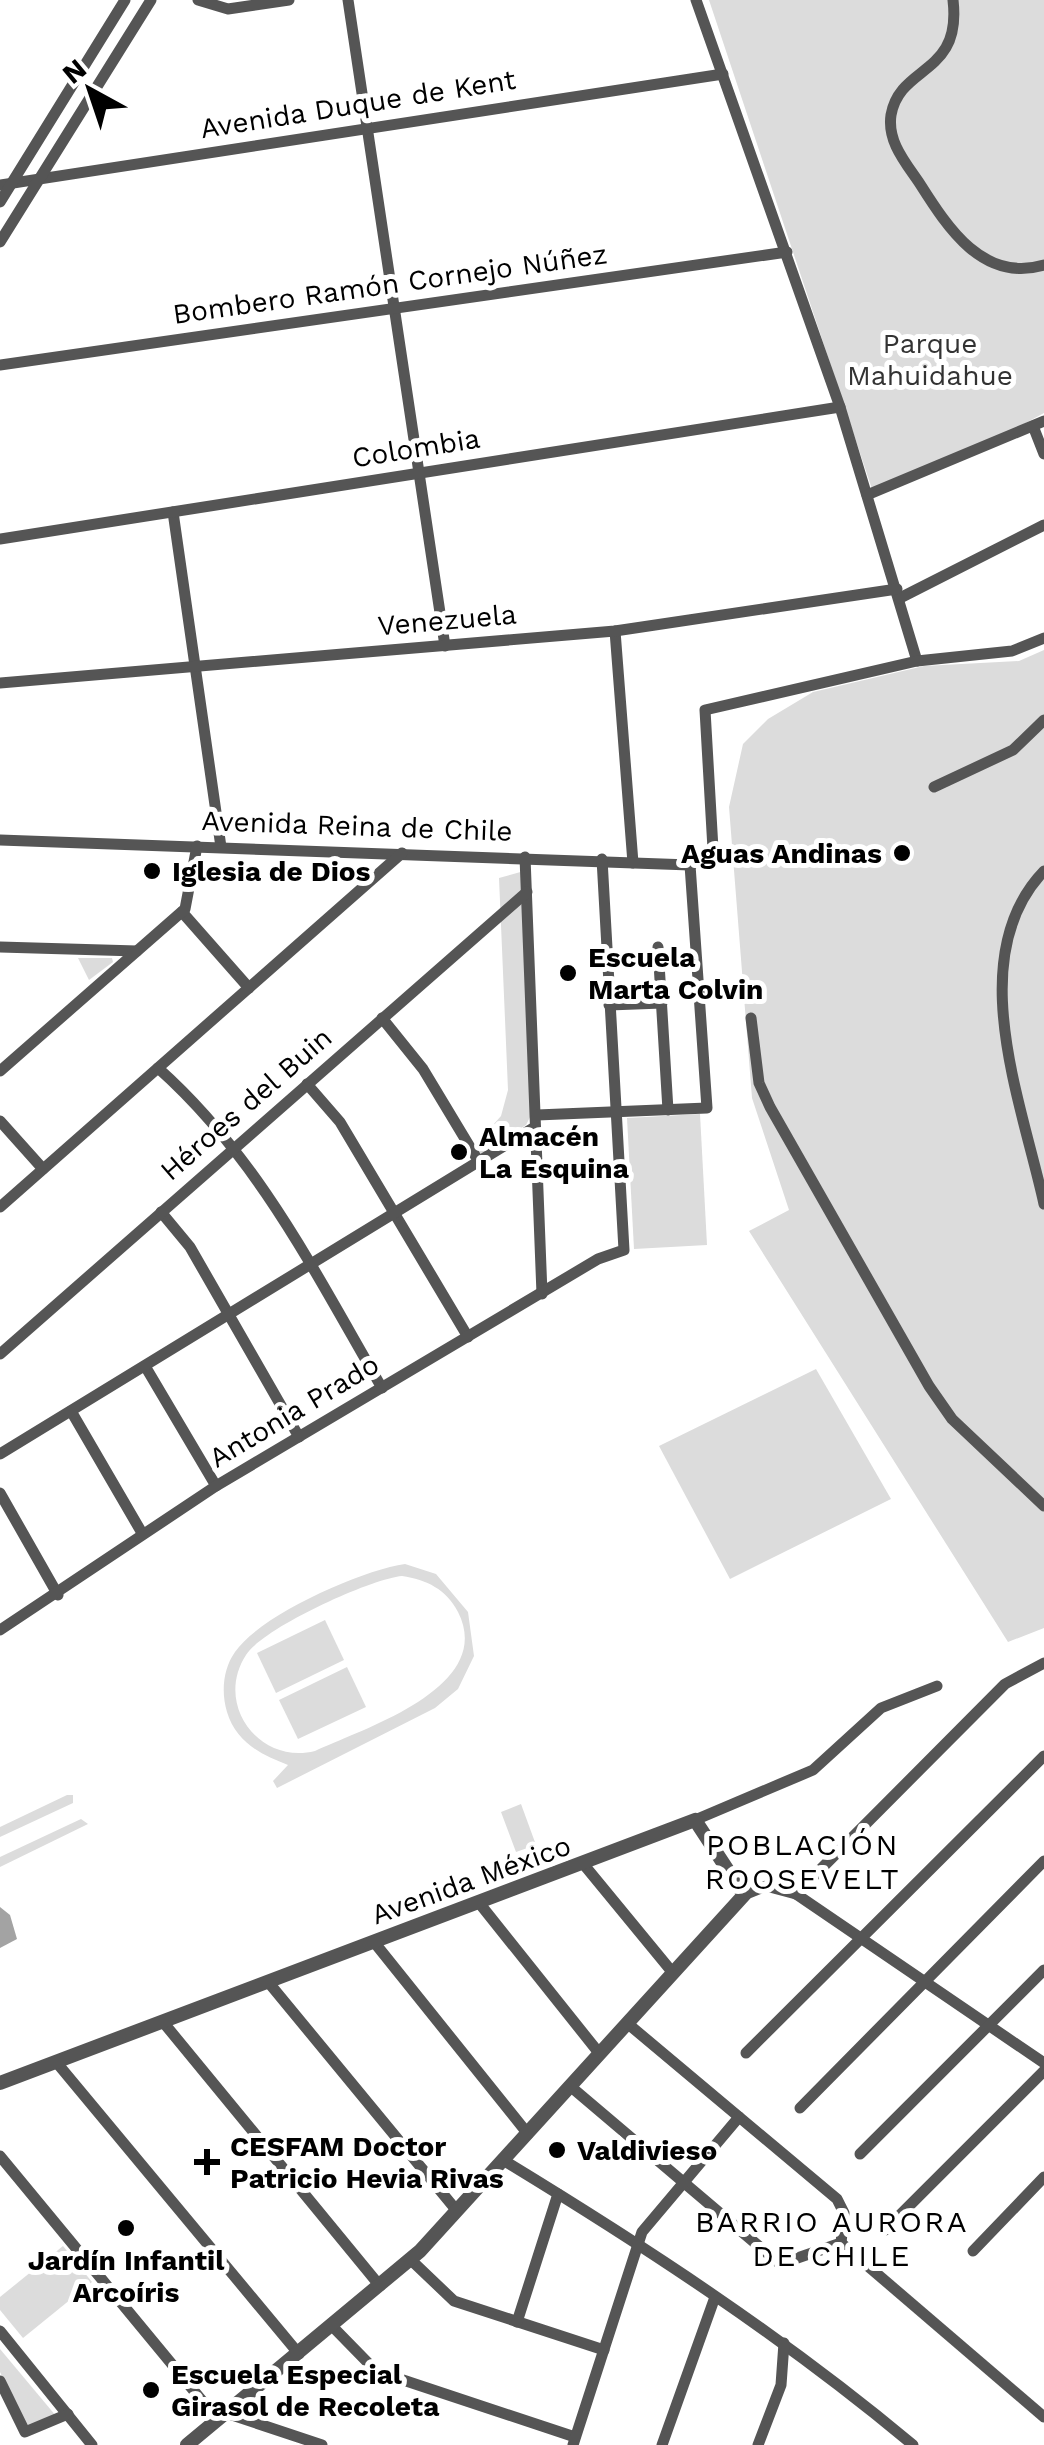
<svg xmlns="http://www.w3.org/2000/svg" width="1044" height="2445" viewBox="0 0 1044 2445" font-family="'Work Sans',sans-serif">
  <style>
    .green { fill: #dcdcdc; fill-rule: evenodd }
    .water { fill: #a3a3a3 }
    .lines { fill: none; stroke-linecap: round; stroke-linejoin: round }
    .minor { stroke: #555; stroke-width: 11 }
    .tertiary { stroke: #555; stroke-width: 14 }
    .poi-dot { fill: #000; stroke: #fff; stroke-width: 4 }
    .labels { text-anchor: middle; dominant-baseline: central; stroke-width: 10; stroke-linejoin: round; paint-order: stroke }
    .street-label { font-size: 28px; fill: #000; stroke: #fff }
    .park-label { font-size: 28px; fill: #333; stroke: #fff }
    .poi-label { font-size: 28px; font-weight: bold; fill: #000; stroke: #fff; text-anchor: start }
    .neighbourhood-label { font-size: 30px; letter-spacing: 2.5px; fill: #000; stroke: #fff }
  </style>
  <rect width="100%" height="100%" fill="#fff"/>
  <g class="green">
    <path d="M709 0H1044V413L1007 433 872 489Z"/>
    <path d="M1044 650V1628L1008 1642 749 1231 789 1210 752 1098 729 807 743 744 768 719 813 692 924 666 1019 661Z"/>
    <path d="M524 871 531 1115 526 1125 480 1154 475 1145 501 1116 508 1090 499 878Z"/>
    <path d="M78 958H112L113 962 89 980Z"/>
    <path d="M700 1114 707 1245 634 1249 627 1118Z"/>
    <path d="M816 1369 891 1499 730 1579 659 1446Z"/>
    <path d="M405 1564 436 1574 468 1612 474 1656 458 1689 435 1708 277 1788 273 1781 288 1765C261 1755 236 1742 227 1712 221 1692 223 1669 235 1652 260 1615 362 1570 405 1564ZM402 1576C427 1580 446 1589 458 1612 496 1687 365 1728 315 1751 259 1765 214 1704 246 1655 263 1628 370 1579 402 1576Z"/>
    <path d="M325 1620 344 1660 276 1693 257 1653Z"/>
    <path d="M347 1667 366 1707 298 1739 279 1700Z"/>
    <path d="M67 1795H73V1803L0 1837V1827Z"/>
    <path d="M521 1804 536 1845 516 1852 501 1812Z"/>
    <path d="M81 1819 88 1824 0 1867V1857Z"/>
    <path d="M63 2246 92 2282 23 2338 0 2310V2297Z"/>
    <path d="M0 2349 56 2416 27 2428 0 2372Z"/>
  </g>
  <path class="water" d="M0 1907 10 1915 17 1939 0 1948Z"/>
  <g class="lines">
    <g class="minor">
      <path d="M198 0 228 9 289 0"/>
      <path d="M348 0 445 646"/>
      <path d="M696 0 840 407 917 661"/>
      <path d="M953 0C962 76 900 64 891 115 887 142 906 163 920 184 948 228 983 283 1044 265"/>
      <path d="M0 185 723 74"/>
      <path d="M0 202 125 0"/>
      <path d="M0 242 151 0"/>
      <path d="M0 365 787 252"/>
      <path d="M1033 426 1044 454"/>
      <path d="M867 495 1044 421"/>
      <path d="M173 512 221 847"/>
      <path d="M0 539 840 407"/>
      <path d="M900 598 1044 525"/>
      <path d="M615 631 633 863"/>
      <path d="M0 683 615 631 897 589"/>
      <path d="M934 787 1013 750 1044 720"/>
      <path d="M0 840 690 865 710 857 713 849 705 710 917 661 1012 651 1044 638"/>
      <path d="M525 857 542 1294"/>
      <path d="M1044 871C962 956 1022 1103 1044 1204"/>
      <path d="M182 912 249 988"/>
      <path d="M0 947 137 951"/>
      <path d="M658 947 668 1110"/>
      <path d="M609 1005 662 1003"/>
      <path d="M382 1018 423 1069 479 1162"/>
      <path d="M751 1018 759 1083 770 1107 929 1386 952 1419 1044 1506"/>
      <path d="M158 1068C258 1157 315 1273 382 1388"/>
      <path d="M0 1071 185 909 197 846"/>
      <path d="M307 1084 340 1122 468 1337"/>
      <path d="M537 1115 707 1108 690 865"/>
      <path d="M0 1121 43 1169"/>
      <path d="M0 1207 402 853"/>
      <path d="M161 1212 190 1247 299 1437"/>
      <path d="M0 1354 527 892"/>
      <path d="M145 1366 216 1486"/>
      <path d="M71 1411 142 1533"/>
      <path d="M0 1454 535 1127"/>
      <path d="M0 1493 58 1595"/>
      <path d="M0 1630 216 1486 598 1259 624 1250 602 859"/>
      <path d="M695 1820 813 1770 881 1708 937 1686"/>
      <path d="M585 1866 673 1973"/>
      <path d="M796 1894 1005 1684 1044 1663"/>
      <path d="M744 1895 766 1886 796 1894 1044 2063"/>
      <path d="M480 1904 599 2053"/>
      <path d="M374 1942 528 2134"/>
      <path d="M269 1983 457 2211"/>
      <path d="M163 2022 380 2286"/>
      <path d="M627 2023 837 2199 844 2213 841 2243"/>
      <path d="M746 2053 1044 1756"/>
      <path d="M57 2063 299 2354"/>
      <path d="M570 2086 780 2264 841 2243"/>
      <path d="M800 2108 1044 1861"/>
      <path d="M860 2154 1044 1970"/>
      <path d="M0 2156 218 2420"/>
      <path d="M503 2160C646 2247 785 2338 913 2445"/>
      <path d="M885 2230 1044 2071"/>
      <path d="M841 2243 1044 2417"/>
      <path d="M973 2251 1044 2177"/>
      <path d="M411 2260 454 2301 604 2350"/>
      <path d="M517 2322 558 2194"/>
      <path d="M332 2326 376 2371 575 2437"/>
      <path d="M0 2331 92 2445"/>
      <path d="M0 2381 25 2432 68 2414"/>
      <path d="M226 2413 322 2445"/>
      <path d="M573 2445 642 2232 739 2117"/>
      <path d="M662 2445 715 2297"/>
      <path d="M758 2445 781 2385 784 2343"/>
    </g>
    <path class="tertiary" d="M0 2083 695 1820 744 1895 420 2251 187 2445"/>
  </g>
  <g class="poi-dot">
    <circle cx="902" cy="853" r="10"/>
    <circle cx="152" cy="871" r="10"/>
    <circle cx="568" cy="973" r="10"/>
    <circle cx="459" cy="1152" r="10"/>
    <circle cx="557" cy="2150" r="10"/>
    <path d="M202 2147h10v10h10v10h-10v10h-10v-10h-10v-10h10z"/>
    <circle cx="126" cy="2228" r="10"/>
    <circle cx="151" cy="2390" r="10"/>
  </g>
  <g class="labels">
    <g class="street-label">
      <text transform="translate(358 104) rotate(-9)">Avenida Duque de Kent</text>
      <text transform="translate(390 284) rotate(-8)">Bombero Ramón Cornejo Núñez</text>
      <text transform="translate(416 448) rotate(-9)">Colombia</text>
      <text transform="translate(447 620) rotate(-5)">Venezuela</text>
      <text transform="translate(357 826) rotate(2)">Avenida Reina de Chile</text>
      <text transform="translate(246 1104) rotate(-41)">Héroes del Buin</text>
      <text transform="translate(294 1411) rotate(-31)">Antonia Prado</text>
      <text transform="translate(471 1880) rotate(-20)">Avenida México</text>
    </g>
    <g class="park-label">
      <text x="930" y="343">Parque<tspan x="930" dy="32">Mahuidahue</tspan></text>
    </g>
    <g class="poi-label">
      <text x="882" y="853" text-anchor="end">Aguas Andinas</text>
      <text x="172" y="871">Iglesia de Dios</text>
      <text x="588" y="957">Escuela<tspan x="588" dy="32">Marta Colvin</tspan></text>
      <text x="479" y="1136">Almacén<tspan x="479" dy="32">La Esquina</tspan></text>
      <text x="230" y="2146">CESFAM Doctor<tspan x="230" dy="32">Patricio Hevia Rivas</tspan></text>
      <text x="577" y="2150">Valdivieso</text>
      <text x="126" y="2260" text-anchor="middle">Jardín Infantil<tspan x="126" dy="32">Arcoíris</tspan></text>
      <text x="171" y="2374">Escuela Especial<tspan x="171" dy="32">Girasol de Recoleta</tspan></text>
    </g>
    <g class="neighbourhood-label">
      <text x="803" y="1844">POBLACIÓN<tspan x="803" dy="34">ROOSEVELT</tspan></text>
      <text x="832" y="2221">BARRIO AURORA<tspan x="832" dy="34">DE CHILE</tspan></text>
    </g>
  </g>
  <g transform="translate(90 90) rotate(320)" stroke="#ffffff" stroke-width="8" paint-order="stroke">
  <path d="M0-8L18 38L0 25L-18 38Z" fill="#000000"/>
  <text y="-15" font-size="28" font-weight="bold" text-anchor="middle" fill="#000000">N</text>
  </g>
</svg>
